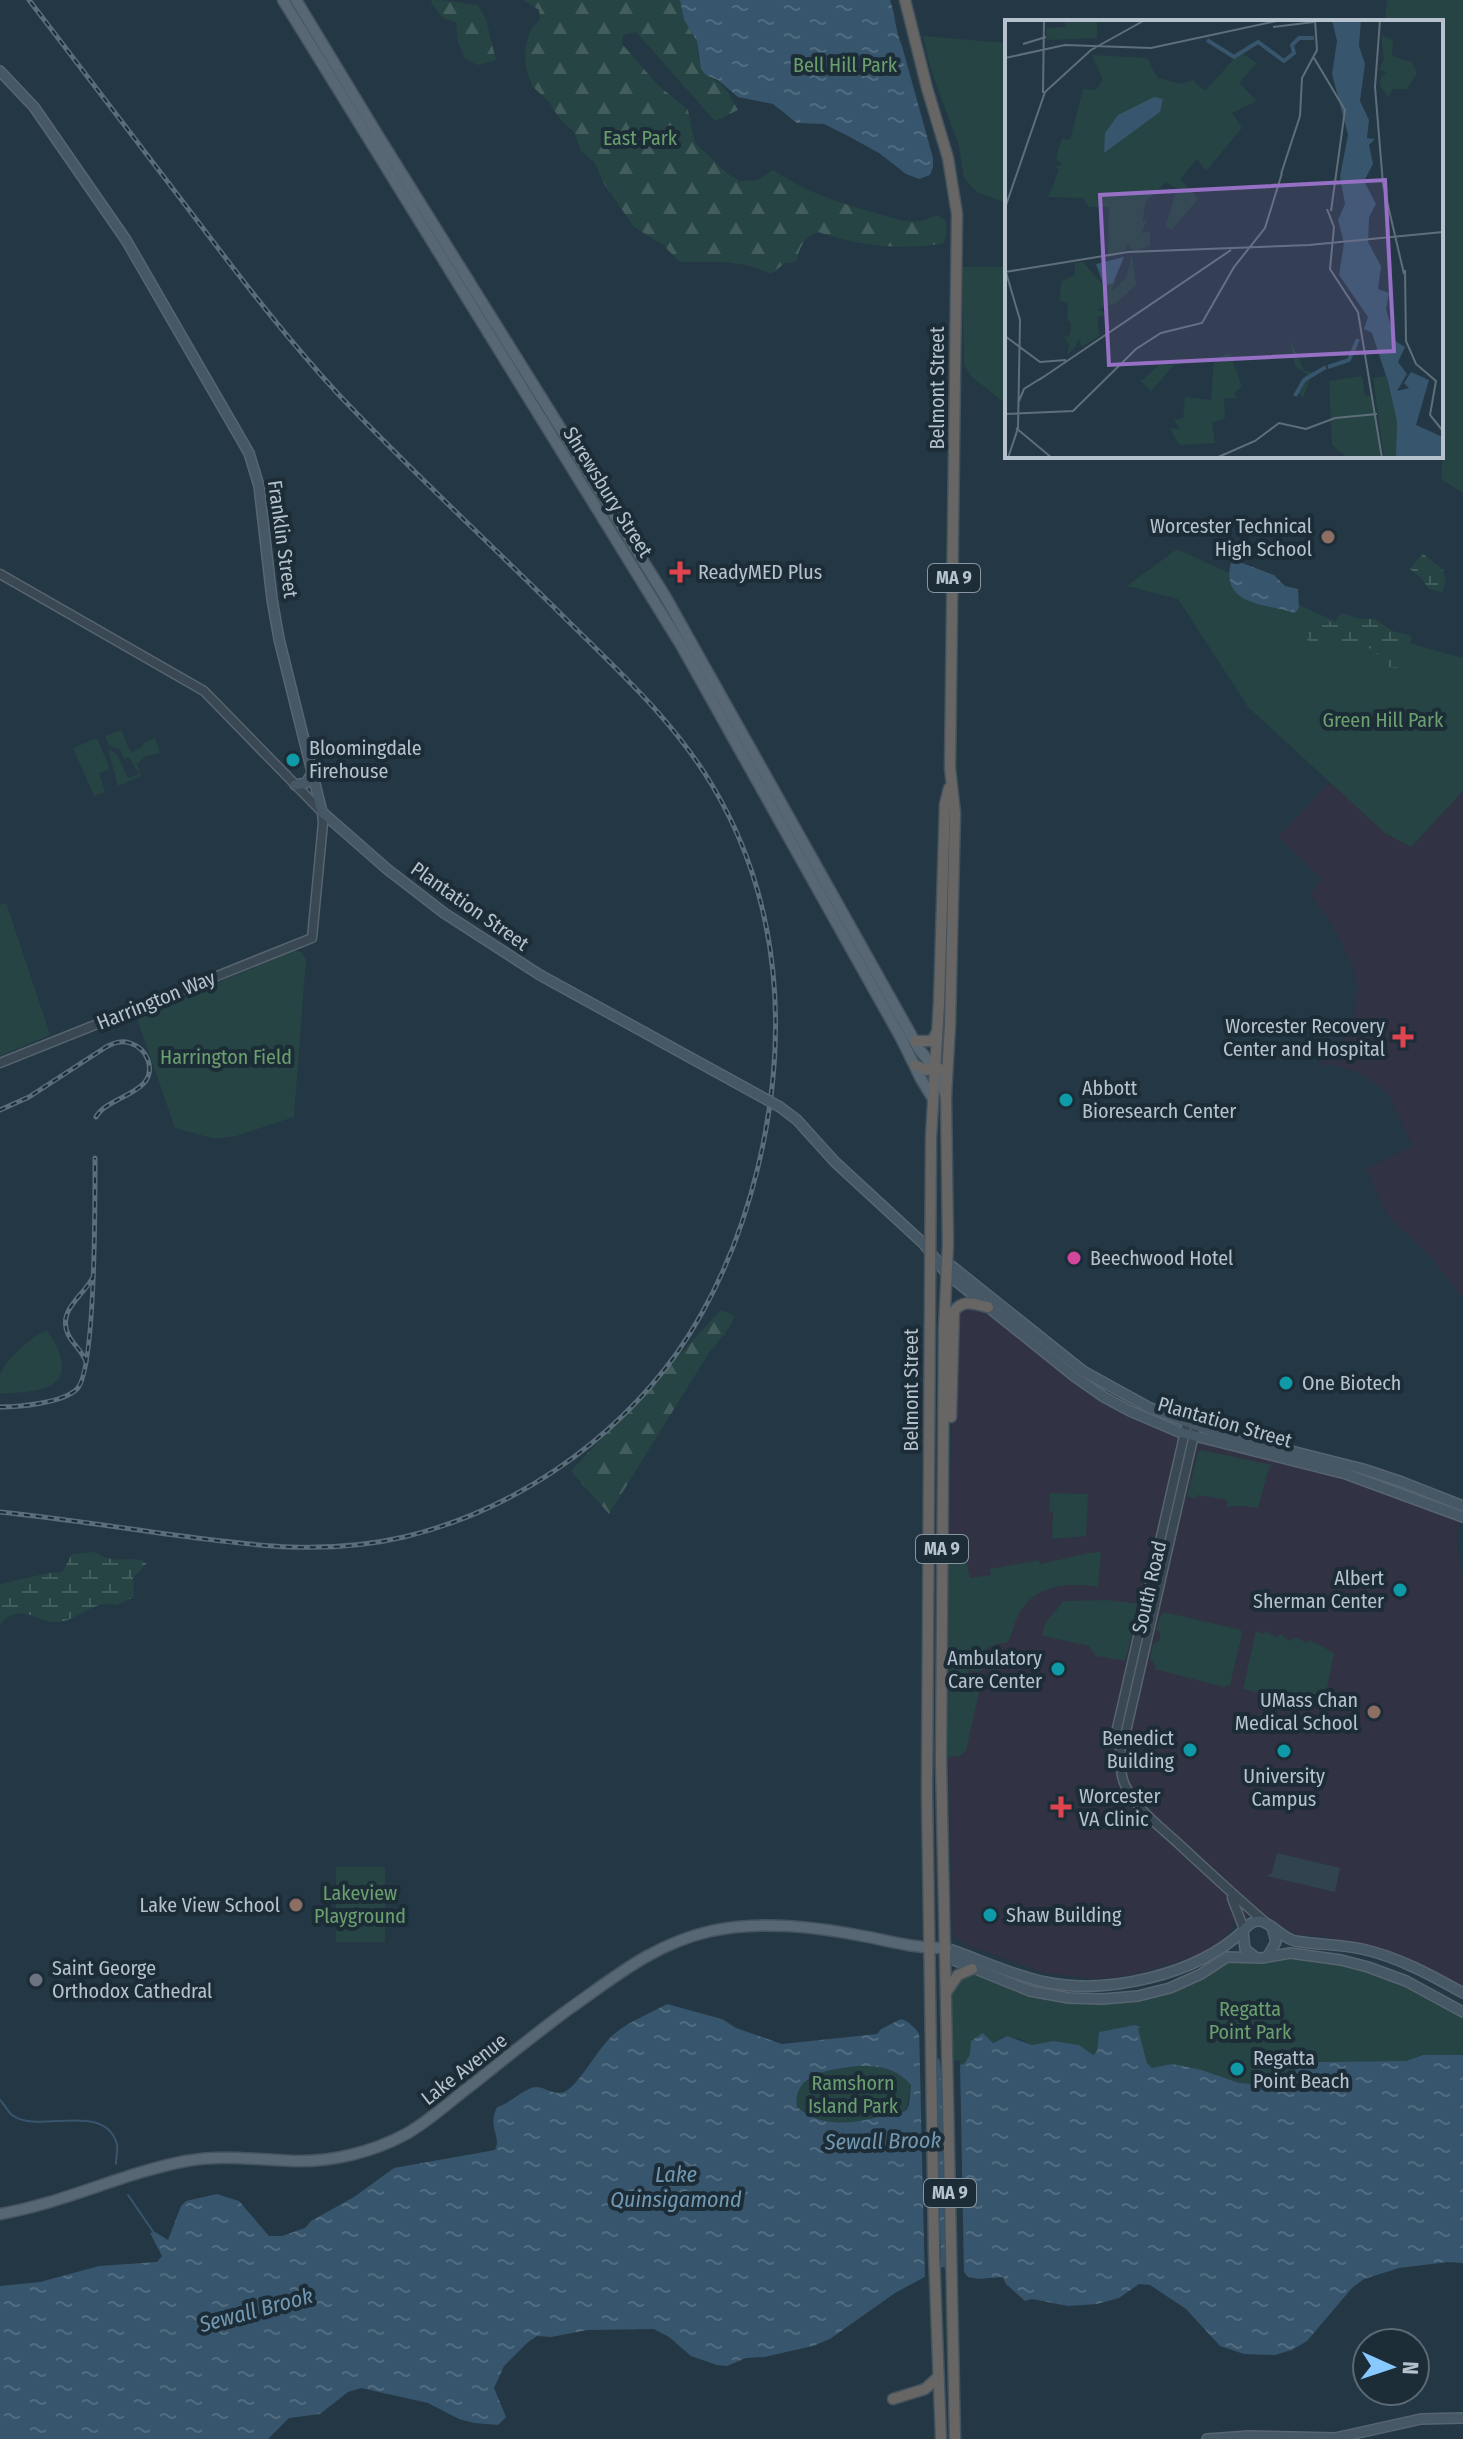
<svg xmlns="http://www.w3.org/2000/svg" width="1463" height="2439" viewBox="0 0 1463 2439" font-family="'Fira Sans Condensed',sans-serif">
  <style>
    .medical { fill: #313243 }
    .airport { fill: #324350 }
    .green { fill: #264443 }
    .forest { fill: url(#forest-firs) }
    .wetland { fill: url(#wetland-marsh) }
    .water { fill: url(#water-ripples); fill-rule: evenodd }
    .pier { fill: #243744 }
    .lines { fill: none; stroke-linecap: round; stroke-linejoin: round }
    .stream { stroke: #37556c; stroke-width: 2 }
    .tertiary-casing { stroke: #576570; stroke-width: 11 }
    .secondary-casing { stroke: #576570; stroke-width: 12 }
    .primary-casing { stroke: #45545f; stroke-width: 13 }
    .trunk-casing { stroke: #43525d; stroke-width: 13 }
    .tertiary { stroke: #394853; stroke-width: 8 }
    .secondary { stroke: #465766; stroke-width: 9 }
    .primary { stroke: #576773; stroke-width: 10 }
    .trunk { stroke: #686664; stroke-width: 10 }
    .rail-casing { stroke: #5a6d7a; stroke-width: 5 }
    .rail { stroke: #1d2d38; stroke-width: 2; stroke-dasharray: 6; stroke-linecap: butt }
    .secondary-bridge-casing { stroke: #576570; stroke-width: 12; stroke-linecap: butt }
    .secondary-bridge { stroke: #465766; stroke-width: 9 }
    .education-dot { fill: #8d6e63; stroke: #1d2d38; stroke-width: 3 }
    .health-dot { fill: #e0444e; stroke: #1d2d38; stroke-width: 3 }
    .culture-dot { fill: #0f9aa8; stroke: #1d2d38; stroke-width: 3 }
    .hotel-dot { fill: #d1479c; stroke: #1d2d38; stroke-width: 3 }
    .worship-dot { fill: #6b7280; stroke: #1d2d38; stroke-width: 3 }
    .labels { text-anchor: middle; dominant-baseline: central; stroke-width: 8; stroke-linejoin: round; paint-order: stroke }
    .shield { fill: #1d2d38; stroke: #8895a0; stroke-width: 2 }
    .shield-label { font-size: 18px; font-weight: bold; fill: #b6c2cd }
    .park-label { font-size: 20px; fill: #6ba06e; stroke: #1d2d38 }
    .street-label { font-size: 20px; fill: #b6c2cd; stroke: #1d2d38 }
    .poi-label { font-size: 20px; fill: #b6c2cd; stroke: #1d2d38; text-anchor: start }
    .water-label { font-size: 22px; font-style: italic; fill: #7398b2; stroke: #1d2d38 }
    .inset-river { fill: none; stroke: #37556c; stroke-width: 4 }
    .inset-road { fill: none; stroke: #5e6f7b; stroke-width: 2 }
    .view { fill: #9670c5; fill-opacity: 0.15; stroke: #9670c5; stroke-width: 4 }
    .inset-edge { fill: none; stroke: #b6c2cd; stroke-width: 4 }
  </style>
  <defs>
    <pattern id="forest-firs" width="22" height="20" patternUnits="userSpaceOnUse" patternTransform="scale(2)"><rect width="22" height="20" fill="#264443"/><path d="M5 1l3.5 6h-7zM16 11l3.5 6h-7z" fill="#435d5d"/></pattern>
    <pattern id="wetland-marsh" width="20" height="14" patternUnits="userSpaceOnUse" patternTransform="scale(2)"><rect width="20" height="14" fill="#264443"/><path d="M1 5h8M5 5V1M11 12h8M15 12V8" fill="none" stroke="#435d5d"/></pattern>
    <pattern id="water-ripples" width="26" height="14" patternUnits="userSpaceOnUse" patternTransform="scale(2)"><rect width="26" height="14" fill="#37556c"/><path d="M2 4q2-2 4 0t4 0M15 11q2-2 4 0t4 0" fill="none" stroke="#526c80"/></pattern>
  </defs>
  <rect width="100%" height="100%" fill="#243744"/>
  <g class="medical">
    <path d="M1332 780 1411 847 1463 791V1298L1430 1256 1387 1215 1366 1168 1413 1147 1389 1095 1364 1075 1335 1065H1319L1337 1046 1349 1028 1355 1008 1358 987 1352 964 1329 919 1310 894 1322 879 1278 837Z"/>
    <path d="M964 1307 981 1309 1098 1398 1138 1421 1170 1434 1209 1445 1376 1486 1462 1520 1456 1536 1463 1583V1987L1402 1955 1375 1947 1319 1936 1296 1935 1261 1913 1235 1920 1233 1928 1222 1940 1201 1954 1143 1973 1110 1978 1094 1979 1044 1973 966 1945 953 1936 947 1719 949 1524 955 1325 957 1315Z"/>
  </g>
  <path class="airport" d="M1277 1853 1340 1868 1335 1892 1267 1876 1272 1873Z"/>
  <g class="green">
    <path d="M1387 0H1463V493L1441 479 1444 445 1441 433V22H1385Z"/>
    <path d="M923 36 1007 43V203L978 193 964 178 959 146 930 67Z"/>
    <path d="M962 267H1007V405L971 376 964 365Z"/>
    <path d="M1177 549 1341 624 1463 658V791L1411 847 1385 833 1248 707 1178 599 1127 586Z"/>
    <path d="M121 730 131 753 143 746 142 744 155 738 160 753 146 756 137 764 141 776 118 786 108 749 117 754 128 778 139 774 129 757 124 759 120 750 109 745 105 736Z"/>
    <path d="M97 738 110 769 99 773 105 792 94 796 73 748Z"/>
    <path d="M6 903 50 1035 0 1056V905Z"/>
    <path d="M295 951 301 952 306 959 294 1117 236 1136 215 1139 175 1128 136 1016Z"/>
    <path d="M47 1330C58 1345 73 1374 50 1386 36 1393 15 1392 0 1394 0 1389 0 1380 0 1375 6 1359 32 1336 47 1330Z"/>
    <path d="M1201 1450 1272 1465 1268 1471 1258 1508 1241 1506 1226 1507 1228 1500 1197 1495 1196 1499 1187 1496 1198 1452Z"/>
    <path d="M1050 1493 1088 1494 1086 1536 1052 1539 1053 1512 1049 1511Z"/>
    <path d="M960 1533 970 1578 991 1575 990 1569 1039 1560 1040 1564 1089 1553 1101 1552 1098 1587C1065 1582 1031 1585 1016 1620 1013 1628 1012 1636 1007 1643 995 1643 983 1648 979 1660L986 1663 984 1668 979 1672 969 1670 966 1682 980 1687 966 1751 960 1756 948 1757 949 1535Z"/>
    <path d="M1107 1600 1140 1604 1125 1661 1098 1656 1097 1658 1089 1646 1043 1636C1042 1619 1056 1614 1063 1601Z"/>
    <path d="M1164 1612 1241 1630 1242 1634 1230 1685 1224 1687 1154 1669 1156 1667 1150 1658 1153 1644 1160 1640V1632L1156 1630 1160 1617Z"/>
    <path d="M1256 1631 1263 1634 1266 1631 1276 1638 1280 1634 1290 1641 1295 1637 1307 1643 1310 1640 1334 1653 1323 1708 1243 1689Z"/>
    <rect x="336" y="1867" width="49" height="75"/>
    <path d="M1278 1954 1368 1967 1463 2012V2055H1423L1406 2061 1318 2062 1300 2066 1294 2072 1283 2074 1276 2086 1239 2083 1202 2070 1152 2068 1147 2063 1138 2029 1141 2027 1135 2025 1099 2032 1097 2051 1093 2055 1053 2041 1032 2045 1018 2038 1002 2037 993 2043 983 2033 965 2063 962 2065 947 2064 951 1985 972 1969 1059 1997 1149 1994 1227 1957Z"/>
    <path d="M859 2066C881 2066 896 2068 911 2085L906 2111C869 2118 831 2135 797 2107 792 2072 834 2069 859 2066Z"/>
  </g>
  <g class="forest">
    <path d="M432 0C448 0 461 3 478 5L486 20 496 60 478 65 465 59 458 42 456 22 443 18 431 3Z"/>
    <path d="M523 0H680L684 20 697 41 698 57 706 75C724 83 729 93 738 110L715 121 636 32 623 35 622 44 658 85 688 110 695 143 728 174 740 181 757 180 773 170C805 192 839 203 876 213 890 217 905 223 919 221 925 220 931 217 937 215L946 221 947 233 944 243C903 251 857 246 818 232 803 238 800 247 796 262L785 263 771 274C743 259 710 262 680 262L663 245 634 227 603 182 595 163 581 151 574 132 560 119 548 101 532 86 526 68 525 48 530 31 540 19 539 10Z"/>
    <path d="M721 1310 735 1316 725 1334 710 1351 609 1514 571 1471Z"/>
  </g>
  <g class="wetland">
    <path d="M1422 553 1443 570 1446 582 1442 592 1429 589 1422 579 1410 569Z"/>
    <path d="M1343 613 1359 619H1375L1392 631 1412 636 1410 644 1399 649 1404 657 1399 668 1387 667C1362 625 1340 659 1306 639 1303 633 1303 628 1308 622L1327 621 1335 623 1339 615Z"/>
    <path d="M95 1552C117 1567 129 1553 147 1563L133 1578 134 1597 117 1605C94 1598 80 1620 58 1622 36 1624 23 1600 0 1624V1584C21 1580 40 1573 62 1572L72 1554Z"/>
  </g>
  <g class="water">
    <path d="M680 0H890C896 16 895 31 902 46L933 158V167L930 175 919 179 906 174 879 153 848 136 824 124 797 123 773 104 738 97 718 80 706 75 701 69 697 41 684 20Z"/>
    <path d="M1234 560 1274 575 1285 586 1298 589 1299 608 1295 613C1265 603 1220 606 1231 562Z"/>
    <path d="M667 2004 722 2019 736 2028 782 2044 877 2034 881 2029 901 2019C926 2026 933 2078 965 2063L970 2054 971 2041 983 2033 993 2043 1007 2036 1032 2045 1053 2041 1079 2045 1093 2055 1097 2051 1099 2032 1135 2025 1141 2027 1138 2029 1147 2063 1152 2068 1172 2064 1202 2070 1239 2083 1275 2086 1283 2074 1294 2072 1300 2066 1318 2062 1406 2061 1423 2055H1463V2263L1448 2262 1399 2268 1364 2279 1352 2288 1307 2341 1292 2350 1275 2355 1244 2354 1220 2346 1186 2309 1150 2285 1139 2284 1119 2298 1097 2304 1068 2306 1032 2299 1025 2301 1006 2284 1003 2277 978 2279 968 2277 963 2271 943 2267 895 2293 830 2339 813 2346 764 2357 746 2358 727 2366 717 2365 691 2356 669 2337 654 2329 588 2330 551 2337 537 2336 527 2343 504 2366 494 2388 506 2417 498 2425 474 2423 459 2419 428 2403 361 2388 348 2392 320 2414 289 2418 268 2439H0V2286L40 2282 99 2266 157 2262 162 2256 150 2233 155 2232 168 2240 181 2206 186 2201 217 2194 239 2201 269 2236H282L305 2228 311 2221 354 2197 394 2168 495 2150C502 2136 487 2128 497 2107 511 2103 524 2088 536 2087 546 2087 555 2097 566 2091 578 2085 597 2051 609 2039 625 2022 648 2015 667 2004ZM859 2066C881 2066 896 2068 911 2085L909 2105 906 2111C869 2118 830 2135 797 2107 792 2072 834 2069 859 2066Z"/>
  </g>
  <g class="pier">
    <path d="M919 2027 936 2048 941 2273 925 2282Z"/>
    <path d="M939 2054 946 2060 960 2061 964 2279 961 2275 946 2272 943 2085Z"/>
  </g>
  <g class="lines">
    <g class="stream">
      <path d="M0 2100C4 2104 8 2112 12 2115 38 2135 104 2100 117 2144 118 2149 116 2158 116 2164"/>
      <path d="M128 2195 154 2233"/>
    </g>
    <defs>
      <g id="tertiary">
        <path d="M0 574 204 691 322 812 323 823 312 938 0 1063"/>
        <path d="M1187 1423 1116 1733C1125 1747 1116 1769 1126 1787 1138 1811 1162 1828 1181 1846 1209 1872 1236 1897 1265 1922"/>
        <path d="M1120 1739 1125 1736 1196 1426"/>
        <path d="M1232 1898 1244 1929"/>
      </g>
      <g id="secondary">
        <path d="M0 71 34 107 126 240 249 453 259 486 272 599 279 639 322 812 387 869 444 913 540 975 751 1091"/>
        <path d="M295 785 306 783 312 773"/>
        <path d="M780 1107 797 1120 835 1162 924 1244 946 1273 1074 1376 1104 1397 1130 1411 1179 1432 1346 1474 1463 1517"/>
        <path d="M944 1260 1083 1371 1150 1408 1212 1431 1363 1469 1402 1482 1463 1506"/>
        <path d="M946 1948C979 1959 1011 1975 1045 1982 1107 1995 1196 1975 1243 1931"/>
        <path d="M1254 1956 1245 1949 1243 1931C1262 1905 1276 1937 1295 1941 1317 1945 1340 1944 1362 1949 1398 1957 1431 1975 1463 1993"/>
        <path d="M1268 1956 1276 1942 1272 1927"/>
        <path d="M946 1957 1030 1991 1069 1998 1103 1999 1138 1996 1170 1988 1201 1974 1227 1957 1262 1958 1290 1953 1341 1960 1368 1967 1406 1981 1463 2012"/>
        <path d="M1207 2439 1249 2436 1335 2438 1421 2419 1463 2418"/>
      </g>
      <g id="primary">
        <path d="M283 0 681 645 901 1038 921 1079 932 1097"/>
        <path d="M296 0 379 137 665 596 919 1049 936 1070 946 1096"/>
        <path d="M0 2214C64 2203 123 2173 186 2161 225 2154 257 2160 295 2161 332 2162 373 2152 406 2134 429 2121 448 2103 469 2087 502 2061 535 2034 569 2009 616 1976 654 1944 711 1931 762 1920 818 1927 868 1937 894 1942 919 1949 946 1948"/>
      </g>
      <g id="trunk">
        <path d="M905 0 927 88 948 158 957 214 950 768 955 813 950 1025 946 1096 948 1244 944 1329 941 1761 955 2439"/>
        <path d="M915 1041H932L937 1032"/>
        <path d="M915 1065 927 1070 940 1069"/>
        <path d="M951 1417 954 1311C964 1298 975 1305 988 1307"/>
        <path d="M947 1991 958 1975 972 1969"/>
        <path d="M893 2399 925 2389 937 2378"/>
        <path d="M941 2439 934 2253 927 1792 931 1137 939 1003 945 804 949 788"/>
      </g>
    </defs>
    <use href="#tertiary" class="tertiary-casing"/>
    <use href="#secondary" class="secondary-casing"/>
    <use href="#primary" class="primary-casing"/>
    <use href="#trunk" class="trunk-casing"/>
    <use href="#tertiary" class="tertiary"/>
    <use href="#secondary" class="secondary"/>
    <use href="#primary" class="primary"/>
    <use href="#trunk" class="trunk"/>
    <defs>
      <g id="rail">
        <path d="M0 1110 29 1097 106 1047C114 1043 121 1040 130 1043 139 1046 145 1052 148 1060 159 1094 108 1095 96 1117"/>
        <path d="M86 1362C82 1350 73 1345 68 1334 57 1310 83 1297 93 1277"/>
        <path d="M0 1407C19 1407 63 1403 77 1389 96 1370 95 1194 95 1158"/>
        <path d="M0 1512C56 1518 111 1526 166 1534 249 1545 322 1556 404 1537 513 1511 612 1443 677 1353 716 1297 742 1233 758 1167 789 1037 782 902 712 785 675 723 621 673 570 623 494 547 414 474 340 396 288 340 242 280 196 219 140 146 85 73 29 0"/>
      </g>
    </defs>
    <use href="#rail" class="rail-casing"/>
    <use href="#rail" class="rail"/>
    <defs>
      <path id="secondary-bridge" d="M751 1091 780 1107"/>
    </defs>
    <use href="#secondary-bridge" class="secondary-bridge-casing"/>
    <use href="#secondary-bridge" class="secondary-bridge"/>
  </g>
  <g class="education-dot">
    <circle cx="1328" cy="537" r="8"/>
    <circle cx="1374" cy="1712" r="8"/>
    <circle cx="296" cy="1905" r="8"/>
  </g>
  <g class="health-dot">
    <path d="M676 560h8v8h8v8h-8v8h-8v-8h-8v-8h8z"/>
    <path d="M1399 1025h8v8h8v8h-8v8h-8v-8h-8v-8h8z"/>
    <path d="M1057 1795h8v8h8v8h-8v8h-8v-8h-8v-8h8z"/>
  </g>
  <g class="culture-dot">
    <circle cx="293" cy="760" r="8"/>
    <circle cx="1066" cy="1100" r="8"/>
    <circle cx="1286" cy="1383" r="8"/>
    <circle cx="1400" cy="1590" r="8"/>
    <circle cx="1058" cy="1669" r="8"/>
    <circle cx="1190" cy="1750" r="8"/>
    <circle cx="1284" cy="1751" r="8"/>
    <circle cx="990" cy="1915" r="8"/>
    <circle cx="1237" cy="2069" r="8"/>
  </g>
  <circle class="hotel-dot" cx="1074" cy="1258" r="8"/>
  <circle class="worship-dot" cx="36" cy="1980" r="8"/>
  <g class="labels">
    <g class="shield">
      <rect x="928" y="564" width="52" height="28" rx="6"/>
      <rect x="916" y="1535" width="52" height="28" rx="6"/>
      <rect x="924" y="2179" width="52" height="28" rx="6"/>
    </g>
    <g class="shield-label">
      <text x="954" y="578">MA 9</text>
      <text x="942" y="1549">MA 9</text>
      <text x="950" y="2193">MA 9</text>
    </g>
    <g class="park-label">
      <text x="845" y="65">Bell Hill Park</text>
      <text x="640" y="138">East Park</text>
      <text x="1383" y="720">Green Hill Park</text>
      <text x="226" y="1057">Harrington Field</text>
      <text x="360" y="1893">Lakeview<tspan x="360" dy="23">Playground</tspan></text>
      <text x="1250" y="2009">Regatta<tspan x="1250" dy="23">Point Park</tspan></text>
      <text x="853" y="2083">Ramshorn<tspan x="853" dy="23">Island Park</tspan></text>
    </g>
    <g class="street-label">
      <text transform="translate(937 388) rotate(-90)">Belmont Street</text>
      <text transform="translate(608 492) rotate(58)">Shrewsbury Street</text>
      <text transform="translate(283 539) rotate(82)">Franklin Street</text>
      <text transform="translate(470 906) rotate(35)">Plantation Street</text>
      <text transform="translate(156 1000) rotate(-22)">Harrington Way</text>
      <text transform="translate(911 1390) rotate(-90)">Belmont Street</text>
      <text transform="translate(1225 1422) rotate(16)">Plantation Street</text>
      <text transform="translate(1149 1587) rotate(-77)">South Road</text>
      <text transform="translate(464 2069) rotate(-38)">Lake Avenue</text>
    </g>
    <g class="poi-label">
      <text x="1312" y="526" text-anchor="end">Worcester Technical<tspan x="1312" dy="23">High School</tspan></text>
      <text x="698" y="572">ReadyMED Plus</text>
      <text x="309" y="748">Bloomingdale<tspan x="309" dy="23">Firehouse</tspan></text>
      <text x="1385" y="1026" text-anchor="end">Worcester Recovery<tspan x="1385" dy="23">Center and Hospital</tspan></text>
      <text x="1082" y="1088">Abbott<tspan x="1082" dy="23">Bioresearch Center</tspan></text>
      <text x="1090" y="1258">Beechwood Hotel</text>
      <text x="1302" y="1383">One Biotech</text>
      <text x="1384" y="1578" text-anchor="end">Albert<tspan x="1384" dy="23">Sherman Center</tspan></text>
      <text x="1042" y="1658" text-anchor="end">Ambulatory<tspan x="1042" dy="23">Care Center</tspan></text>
      <text x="1358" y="1700" text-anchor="end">UMass Chan<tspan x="1358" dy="23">Medical School</tspan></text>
      <text x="1174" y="1738" text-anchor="end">Benedict<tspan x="1174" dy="23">Building</tspan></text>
      <text x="1284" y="1776" text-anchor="middle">University<tspan x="1284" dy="23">Campus</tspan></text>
      <text x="1079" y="1796">Worcester<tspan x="1079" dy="23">VA Clinic</tspan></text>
      <text x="280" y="1905" text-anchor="end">Lake View School</text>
      <text x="1006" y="1915">Shaw Building</text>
      <text x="52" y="1968">Saint George<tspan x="52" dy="23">Orthodox Cathedral</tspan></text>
      <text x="1253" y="2058">Regatta<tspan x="1253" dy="23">Point Beach</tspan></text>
    </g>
    <g class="water-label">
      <text transform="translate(883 2141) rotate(-1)">Sewall Brook</text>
      <text x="676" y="2174">Lake<tspan x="676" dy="25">Quinsigamond</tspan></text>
      <text transform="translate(256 2310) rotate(-15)">Sewall Brook</text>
    </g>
  </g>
  <g transform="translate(1005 20)">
    <rect width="438" height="438" fill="#243744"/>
    <path d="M60 0H92V18L42 20 41 8 60 7ZM235 32 252 43 234 63 252 81 227 93 237 108 201 151 192 139 175 159 193 179 166 210 161 205 172 169 161 162 141 181 137 202 143 198 136 213 145 212V226L129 232 123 223 121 230 103 238 104 187H84L78 178 43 177 54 150 50 147 57 144 51 138 57 118 65 120 78 69 90 70 98 61 87 35 142 38 153 58 177 64 187 60 200 71ZM91 281 94 316 77 327 74 319 68 329 61 321 67 314 62 283ZM225 333 237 367 229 373 233 378H219L220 398 207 403 210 423 174 425 165 408 175 409 169 400 178 398 180 377 206 380 209 339ZM155 344 169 345 146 371 136 361ZM357 356 360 376H367L377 438H343L327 425 324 361ZM381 356 392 402V438H379L368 358Z" fill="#264443"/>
    <path d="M376 15 388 20 387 36 407 42 412 53 402 69H387L384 78 375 66 376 56 382 52 374 50 379 39ZM127 234 131 265 111 283 92 290 101 293 108 287 102 295 68 300 71 326 62 335 65 322 58 317 64 316 67 301H62L63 283 54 281 57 261 70 255V243L78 242 99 266 112 259 105 273 121 258Z" fill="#264443"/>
    <path d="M285 319 299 351 308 352 298 378 291 370 302 354 290 346Z" fill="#264443"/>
    <path d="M327 0H356L354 26 360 44 355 81 364 100 362 118 370 119 364 125 368 144 359 161 371 184 364 197 363 222 376 246 373 269 384 273 381 289 390 321 400 327 393 342 402 354 392 371 404 368 399 363 406 352 424 360 411 405 438 417V438H391L392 402 383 362 367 313 359 309 363 297 334 255 339 223 333 200 340 184 335 156 343 115 327 54 332 21ZM149 77 158 79 155 92 99 133 100 113 113 95ZM119 237 108 263 99 266 91 244Z" fill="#37556c"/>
    <path class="inset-river" d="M202 20 229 37 253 22 279 41 289 33 287 25 294 18H309M323 347 344 340 353 319M290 376 299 360 321 347"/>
    <path class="inset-road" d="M375 0 370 67 378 164 399 254M268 7 309 2M18 24 41 17M0 38 60 25 146 28 276 0M309 38 340 90 326 191M38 73 39 0M276 154 295 96 297 58 312 30 310 0M0 188 40 72 86 30 140 0M322 189 329 207 325 249 353 292 377 438M0 249 15 300 13 408 3 438M400 250 401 321 411 344 431 361 425 395 438 411M0 252 123 232 304 225 438 212M0 316 35 342 61 340M34 360 226 230M14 381 19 369 38 357M0 394 68 391 131 329 156 313 197 303 229 247 260 208 277 153M11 408 47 438M211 438 250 421 274 403 301 409 330 398 372 394"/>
    <path class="view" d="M380 160 389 331 104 345 95 175Z"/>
    <rect width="438" height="438" class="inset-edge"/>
  </g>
  <g transform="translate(1391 2367) rotate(93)"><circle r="38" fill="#1d2d38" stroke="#5a6974" stroke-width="2"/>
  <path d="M0-6L14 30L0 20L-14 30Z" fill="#88c9ff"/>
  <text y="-12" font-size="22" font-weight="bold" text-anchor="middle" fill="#b6c2cd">N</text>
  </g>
</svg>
